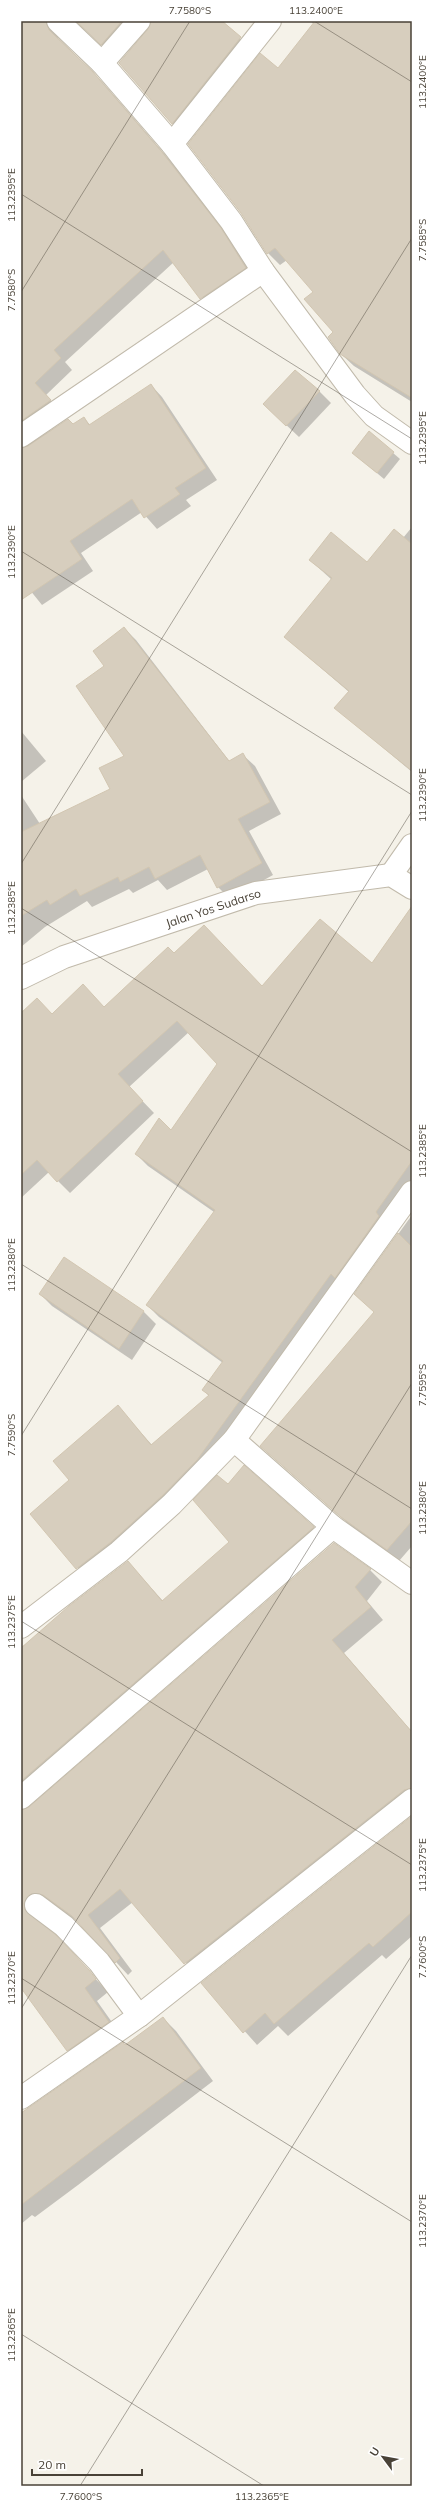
<svg xmlns="http://www.w3.org/2000/svg" width="433" height="2507" viewBox="0 0 433 2507" font-family="Mulish,sans-serif">
  <style>
    .shadow { fill: #0003 }
    .building { fill: #d7cebe; stroke: #d2c6b1 }
    .lines { fill: none; stroke-linecap: round; stroke-linejoin: round }
    .street-casing { stroke: #c1baab; stroke-width: 24 }
    .street { stroke: #fff; stroke-width: 22 }
    .ticks { fill: none; stroke: #494237; stroke-width: 1; stroke-opacity: 0.45 }
    .labels { text-anchor: middle; dominant-baseline: central; stroke-width: 4; stroke-linejoin: round; paint-order: stroke }
    .street-label { font-size: 12px; fill: #494237; stroke: #fff }
    .neatline { fill: none; stroke: #494237; stroke-width: 1.5 }
    .ticks-label { font-size: 10px; text-anchor: middle; fill: #494237 }
  </style>
  <rect width="100%" height="100%" fill="#f5f2e9"/>
  <g class="shadow">
    <path d="M21 21H71L57 31 58 38 105 85 174 165 232 241 257 280 213 310 174 262 65 362 72 370 46 395 62 413 26 437 21 447Z"/>
    <path d="M75 21H147L114 56Z"/>
    <path d="M151 21H220L253 50 184 136 120 63 149 30Z"/>
    <path d="M310 21H412V402L354 366 341 354 335 332 314 292 287 260 280 265 268 253 279 69 314 24Z"/>
    <path d="M151 385 162 397 217 480 186 500 191 506 157 529 142 512 81 553 93 571 42 605 21 579V449L68 420 73 425 84 418 91 426Z"/>
    <path d="M319 391 331 403 299 437 264 404Z"/>
    <path d="M370 433 400 459 384 479 353 453Z"/>
    <path d="M412 527V772L336 708 349 692 285 637 332 580 310 560 367 563 403 538Z"/>
    <path d="M124 628 136 640 230 762 243 755 255 766 281 814 249 831 273 875 230 899 218 887 208 869 167 890 158 880 133 893 129 889 92 907 87 901 45 927 21 947V795L40 824 111 790 125 756 106 666Z"/>
    <path d="M21 731 46 761 21 782Z"/>
    <path d="M412 922V1199L209 1472 89 1580 31 1514 70 1480 118 1407 152 1445 209 1396 203 1390 223 1363 159 1317 147 1305 214 1212 148 1166 136 1154 171 1131 219 1064 189 1032 129 1087 154 1113 70 1193 49 1172 21 1198V1014L52 1015 104 1008 174 954 263 987 372 964Z"/>
    <path d="M412 1215V1546L399 1561 354 1529 261 1446 375 1312 355 1294Z"/>
    <path d="M65 1259 144 1312 156 1324 132 1360 52 1306 40 1294Z"/>
    <path d="M244 1466 326 1540 21 1807 22 1810 30 1808 370 1570 382 1582 367 1601 383 1620 344 1653 412 1732V1777L406 1782 412 1789V1809L198 1976 133 1902 100 1928 132 1971 128 1975 83 1926 57 1907 36 1916 37 1921 55 1936 108 1992 97 2001 121 2035 80 2063 68 2050 21 1986V1648L128 1562 163 1601 231 1542 228 1485Z"/>
    <path d="M412 1817V1936L386 1959 382 1955 288 2036 278 2026 257 2045 202 1983Z"/>
    <path d="M163 2018 176 2031 213 2081 78 2185 35 2217 32 2215 21 2224V2114L126 2046Z"/>
  </g>
  <g class="building">
    <path d="M21 21H46L49 30 93 72 162 152 221 228 246 268 200 299 163 250 54 350 61 358 35 383 51 400 21 421Z"/>
    <path d="M76 21H122L101 45Z"/>
    <path d="M151 21H222L241 37 172 124 119 63 148 29Z"/>
    <path d="M315 21H412V398L340 354 328 337 333 332 304 299 313 292 275 248 267 254 241 213 188 144 260 53 278 68Z"/>
    <path d="M295 370 320 391 286 426 263 404Z"/>
    <path d="M151 384 206 468 175 488 180 494 144 518 132 499 70 541 82 559 21 600V448L28 446 68 419 73 424 84 417 89 425Z"/>
    <path d="M369 431 394 452 377 473 352 453Z"/>
    <path d="M394 529 412 544V771L334 708 349 691 284 637 332 578 309 560 331 532 367 562Z"/>
    <path d="M124 627 229 761 243 753 270 802 238 819 262 863 217 888 200 855 155 879 149 867 120 882 118 877 80 896 76 889 50 905 47 900 21 916V832L110 789 99 768 124 756 76 686 104 666 93 651Z"/>
    <path d="M412 906V1161L376 1212 379 1216 335 1278 331 1274 197 1460 163 1495 111 1542 76 1569 30 1514 69 1480 53 1461 118 1405 151 1445 209 1395 202 1390 223 1361 146 1305 215 1210 135 1154 159 1118 171 1130 217 1064 177 1021 118 1074 143 1101 57 1182 37 1160 21 1175V1013L37 998 52 1014 83 984 104 1007 168 947 174 953 204 925 262 986 320 919 372 963Z"/>
    <path d="M398 1233 412 1247V1521L387 1550 341 1517 260 1446 374 1312 354 1294Z"/>
    <path d="M64 1257 144 1311 119 1349 39 1294Z"/>
    <path d="M244 1465 314 1527 21 1781V1648L69 1606 128 1561 162 1601 229 1542 193 1500 217 1475 228 1484Z"/>
    <path d="M334 1543 371 1569 355 1587 371 1607 332 1640 412 1732V1788L404 1790 184 1964 120 1889 88 1915 120 1958 115 1963 72 1916 43 1895 31 1894 24 1903 25 1910 56 1935 89 1970 96 1979 85 1988 109 2022 67 2051 21 1988V1810L29 1807Z"/>
    <path d="M412 1816V1912L373 1947 369 1943 274 2024 265 2013 243 2033 201 1983Z"/>
    <path d="M163 2017 201 2068 21 2205V2113L123 2042 125 2045Z"/>
  </g>
  <g class="lines">
    <defs>
      <g id="street">
        <path d="M58 21 102 63 172 144"/>
        <path d="M270 21 172 144 231 221 263 271 355 395 374 416 412 443"/>
        <path d="M102 63 139 21"/>
        <path d="M21 436 263 271"/>
        <path d="M391 875 412 845"/>
        <path id="s1" d="M21 978 64 957 256 893 391 875 412 888"/>
        <path d="M234 1440 412 1192"/>
        <path d="M21 1627 119 1552 172 1504 234 1440 333 1527 412 1583"/>
        <path d="M21 1798 333 1527"/>
        <path d="M36 1905 64 1926 99 1962 139 2016"/>
        <path d="M21 2098 139 2016 412 1800"/>
      </g>
    </defs>
    <use href="#street" class="street-casing"/>
    <use href="#street" class="street"/>
  </g>
  <path class="ticks" d="M314 21 412 82M21 194 412 439M21 292 190 21M21 551 412 795M21 864 412 238M21 908 412 1152M21 1264 412 1509M21 1436 412 811M21 1621 412 1865M21 1978 412 2222M21 2009 412 1383M21 2334 264 2486M80 2486 412 1955"/>
  <g class="labels">
    <g class="street-label">
      <text stroke="none"><textPath href="#s1" startOffset="205">Jalan Yos Sudarso</textPath></text>
    </g>
  </g>
  <rect width="433" height="2507" fill="none" stroke="#ffffff" stroke-width="44"/>
  <g transform="translate(383 2457) rotate(302)" stroke="#ffffff" stroke-width="3" paint-order="stroke">
  <path d="M0-3L7 15L0 10L-7 15Z" fill="#494237"/>
  <text y="-6" font-size="11" font-weight="bold" text-anchor="middle" fill="#494237">U</text>
  </g>
  <path d="M32 2469v6h110v-6" fill="none" stroke="#494237" stroke-width="2"/>
  <text x="38" y="2469" font-size="12" fill="#494237" stroke="#ffffff" stroke-width="3" paint-order="stroke">20 m</text>
  <rect x="22" y="22" width="389" height="2463" class="neatline"/>
  <g class="ticks-label">
    <text x="190" y="14">7.7580°S</text>
    <text x="316" y="14">113.2400°E</text>
    <text transform="translate(422 82) rotate(-90)" y="4">113.2400°E</text>
    <text transform="translate(11 195) rotate(-90)" y="4">113.2395°E</text>
    <text transform="translate(422 240) rotate(-90)" y="4">7.7585°S</text>
    <text transform="translate(11 290) rotate(-90)" y="4">7.7580°S</text>
    <text transform="translate(422 438) rotate(-90)" y="4">113.2395°E</text>
    <text transform="translate(11 552) rotate(-90)" y="4">113.2390°E</text>
    <text transform="translate(422 795) rotate(-90)" y="4">113.2390°E</text>
    <text transform="translate(11 908) rotate(-90)" y="4">113.2385°E</text>
    <text transform="translate(422 1151) rotate(-90)" y="4">113.2385°E</text>
    <text transform="translate(11 1265) rotate(-90)" y="4">113.2380°E</text>
    <text transform="translate(422 1385) rotate(-90)" y="4">7.7595°S</text>
    <text transform="translate(11 1435) rotate(-90)" y="4">7.7590°S</text>
    <text transform="translate(422 1508) rotate(-90)" y="4">113.2380°E</text>
    <text transform="translate(11 1622) rotate(-90)" y="4">113.2375°E</text>
    <text transform="translate(422 1865) rotate(-90)" y="4">113.2375°E</text>
    <text transform="translate(422 1957) rotate(-90)" y="4">7.7600°S</text>
    <text transform="translate(11 1978) rotate(-90)" y="4">113.2370°E</text>
    <text transform="translate(422 2221) rotate(-90)" y="4">113.2370°E</text>
    <text transform="translate(11 2335) rotate(-90)" y="4">113.2365°E</text>
    <text x="81" y="2500">7.7600°S</text>
    <text x="262" y="2500">113.2365°E</text>
  </g>
</svg>
